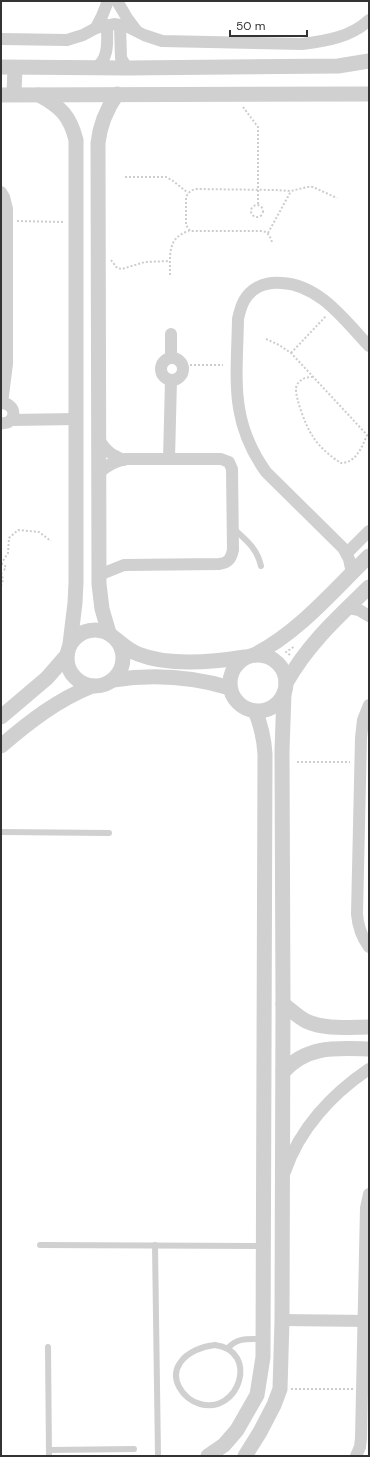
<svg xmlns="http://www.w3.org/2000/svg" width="370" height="1457" viewBox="0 0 370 1457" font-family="'DM Sans',sans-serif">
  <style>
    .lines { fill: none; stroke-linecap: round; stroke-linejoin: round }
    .path { stroke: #cdcdcd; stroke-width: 2; stroke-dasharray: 2 2; stroke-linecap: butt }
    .service { stroke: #d0d0d0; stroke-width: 6 }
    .minor { stroke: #d0d0d0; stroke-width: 12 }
    .tertiary { stroke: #d0d0d0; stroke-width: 15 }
  </style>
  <rect width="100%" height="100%" fill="#fff"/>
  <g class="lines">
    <g class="path">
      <path d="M243 107 258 127V204"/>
      <path d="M125 177H166L173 181 188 193"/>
      <circle cx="257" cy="211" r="6"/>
      <path d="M17 221 64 222"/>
      <path d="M268 233 291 191"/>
      <path d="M272 242C270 236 268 232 262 231H190L186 225V197C189 192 191 190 196 189L274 190 291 191 307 187H313L337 198"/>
      <path d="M111 260 117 268 122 269 145 262 170 261"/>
      <path d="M170 275C170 256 167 237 189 231"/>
      <path d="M266 339 279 345 291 353 369 437"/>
      <path d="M291 353 326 316"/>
      <path d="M182 365H223"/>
      <path d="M313 377C306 377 298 379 296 388 295 397 306 427 312 435 318 446 331 457 341 463 356 463 362 447 367 435"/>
      <path d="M1 564 8 553 9 538 18 530 39 532 51 541"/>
      <path d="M1 564H3L6 567 4 570H1"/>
      <path d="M1 586 3 580 1 571"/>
      <path d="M290 655 286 652 295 646"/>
      <path d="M297 762H350"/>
      <path d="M291 1389H353"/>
    </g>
    <g class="service">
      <path d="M234 529C246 540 257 548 261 566"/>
      <path d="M1 832 109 833"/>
      <path d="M40 1245 263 1246"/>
      <path d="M155 1245 158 1456"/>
      <path d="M215 1345C260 1351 239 1415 200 1404 183 1399 169 1379 180 1363 187 1352 203 1346 215 1345Z"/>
      <path d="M48 1347 49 1456"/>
      <path d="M228 1348C238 1337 249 1339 263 1339"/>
      <path d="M49 1450 134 1449"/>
    </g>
    <g class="minor">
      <path d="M117 1 127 18 136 30"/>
      <path d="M120 25 121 58 127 68"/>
      <path d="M96 28 102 16 108 1"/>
      <path d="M1 39 67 40 83 35 96 28 114 24 126 26 144 35 162 41 302 44C326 41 351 37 369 20"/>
      <path d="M95 68C110 59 107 40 107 25"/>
      <path d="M1 192 4 197 7 209V364L2 403"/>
      <path d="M171 358V334"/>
      <circle cx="172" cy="369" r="11"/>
      <path d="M1 403C18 403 17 425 1 423"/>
      <path d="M11 420 76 419"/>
      <path d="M99 439C105 451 112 455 124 460"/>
      <path d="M169 459 171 380"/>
      <path d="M99 473C107 465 115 461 126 459H221L229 462 232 469 233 550C231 559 228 563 219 564L124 565 99 575"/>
      <path d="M349 551 369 531"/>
      <path d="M352 573 349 559 343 548 266 472C229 420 237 379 238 319 241 305 245 294 258 287 266 283 274 282 282 283 320 285 345 321 369 346"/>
      <path d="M348 608 359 610 369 616"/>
      <path d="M369 705 363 720 361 738 357 914C358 927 361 936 369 947"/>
      <path d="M285 1172C299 1129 332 1094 369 1069"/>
      <path d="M282 1320 369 1321"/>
      <path d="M356 1456 360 1447 361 1438 366 1208 369 1194"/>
    </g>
    <g class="tertiary">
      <path d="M1 67 127 68 338 66 369 61"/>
      <path d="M14 94 15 68"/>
      <path d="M1 95 369 94"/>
      <path d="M39 95C61 107 70 116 76 140V582L75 603 70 644"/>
      <circle cx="95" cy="658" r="28"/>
      <path d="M109 633 102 609 99 584 98 143C100 124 106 110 117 94"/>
      <path d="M117 640C124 646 130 651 138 654 168 666 214 662 245 657"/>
      <circle cx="258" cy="683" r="28"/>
      <path d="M254 655C299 632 333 591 369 556"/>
      <path d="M113 680C153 674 190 676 230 688"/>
      <path d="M286 683C308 644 337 618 369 587"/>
      <path d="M1 717 47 678 67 655"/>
      <path d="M1 746C29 722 57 700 92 686"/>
      <path d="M283 1004C290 1009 298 1017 306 1021 325 1030 348 1027 369 1027"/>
      <path d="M283 1072C307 1045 336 1048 369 1049"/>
      <path d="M208 1456 224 1445 237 1430 257 1395 263 1357 265 754C264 738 261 725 255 711"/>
      <path d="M245 1456 260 1432 274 1405 280 1389 282 1320 283 1004 282 751 284 693"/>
    </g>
  </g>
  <rect width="370" height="1457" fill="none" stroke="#333333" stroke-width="4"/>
  <path d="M230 30v6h77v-6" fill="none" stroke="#333333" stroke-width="2"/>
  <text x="236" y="30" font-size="12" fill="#333333" stroke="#ffffff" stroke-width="3" paint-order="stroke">50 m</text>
</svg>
